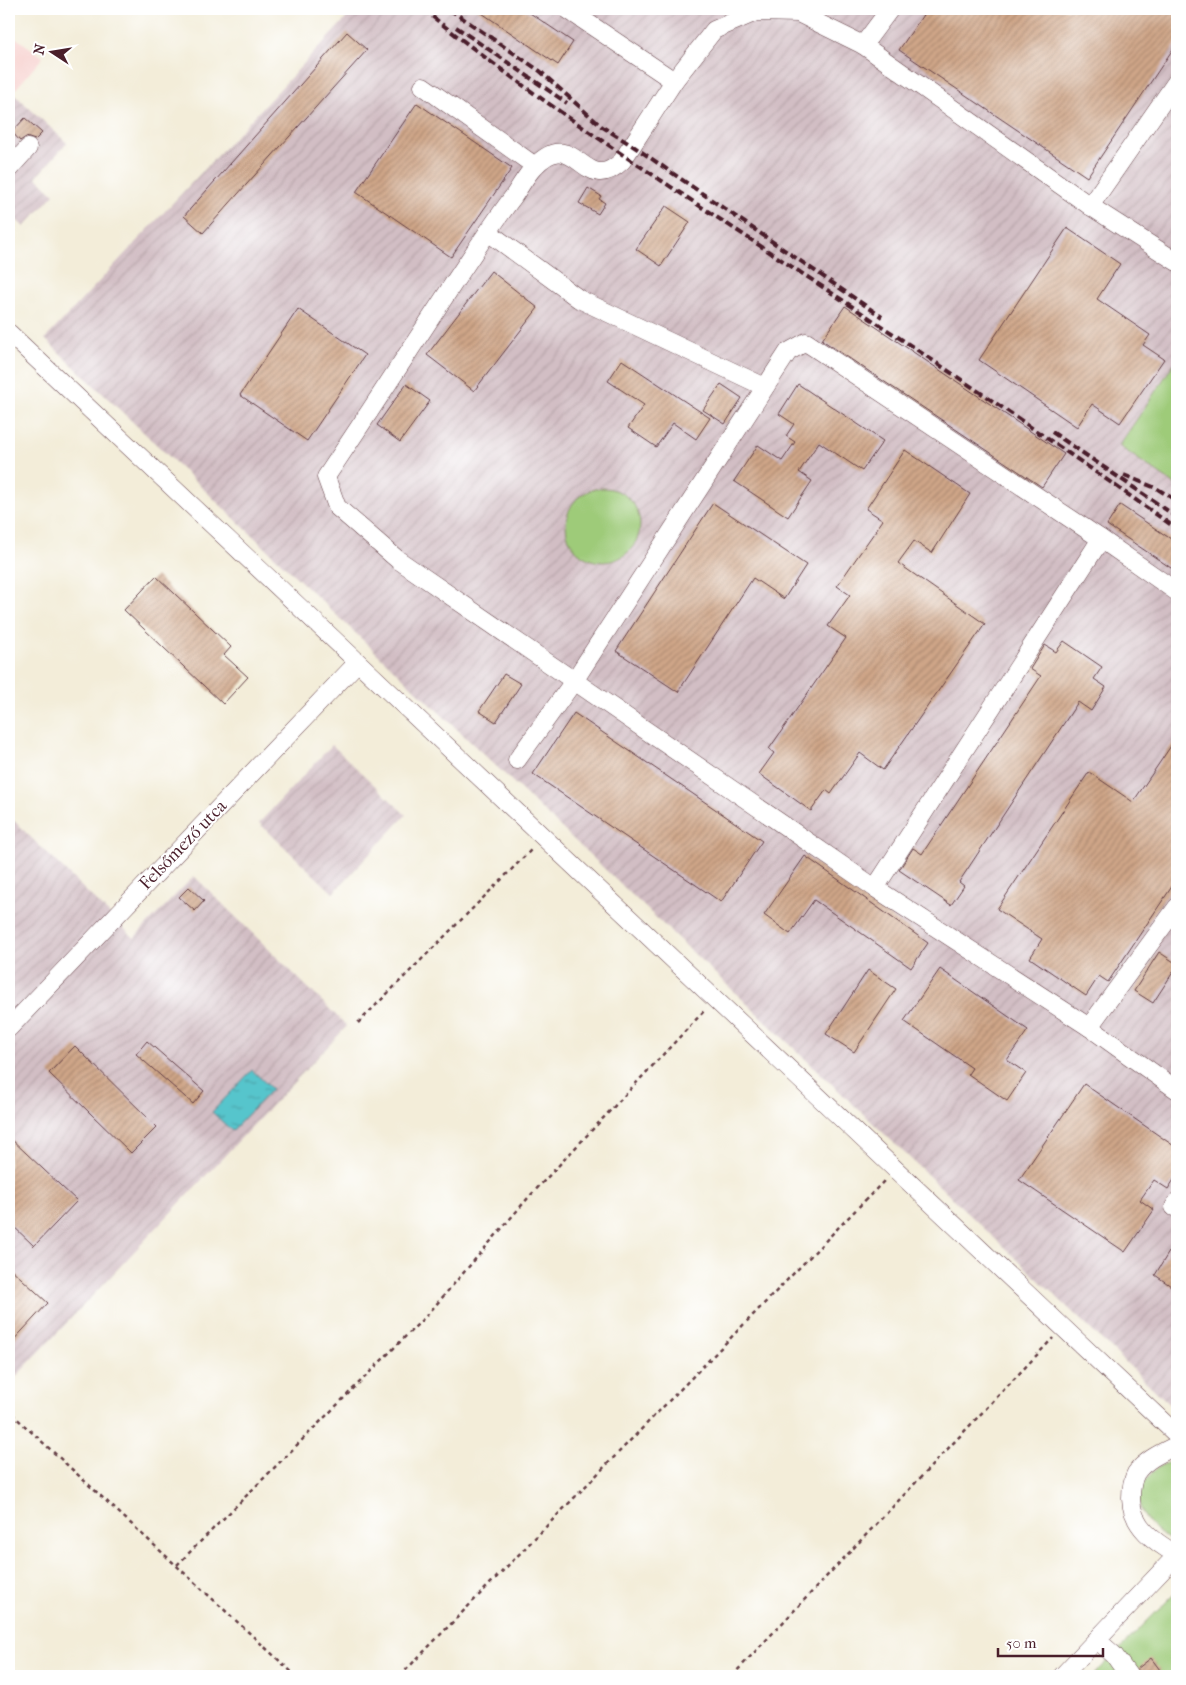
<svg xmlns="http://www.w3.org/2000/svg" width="1186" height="1685" viewBox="0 0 1186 1685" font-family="'IM FELL French Canon',serif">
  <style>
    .built { fill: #f7d0ce }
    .industrial { fill: url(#industrial-furrows) }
    .green { fill: #9ecb79; stroke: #747552 }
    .water { fill: url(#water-ripples); stroke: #50727c }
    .building { fill: url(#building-hatch) }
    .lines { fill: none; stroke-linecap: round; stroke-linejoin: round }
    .minor-casing { stroke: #633e45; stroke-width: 19 }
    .path { stroke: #633e45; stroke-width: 2.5; stroke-dasharray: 4 4; stroke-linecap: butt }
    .minor { stroke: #fff; stroke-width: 18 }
    .rail { stroke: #4a1f2b; stroke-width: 4; stroke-dasharray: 8 4; stroke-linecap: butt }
    .labels { text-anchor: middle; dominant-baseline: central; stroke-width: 4; stroke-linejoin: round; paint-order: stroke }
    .street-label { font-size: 18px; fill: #4a1f2b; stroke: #fff }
  </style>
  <defs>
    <pattern id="industrial-furrows" width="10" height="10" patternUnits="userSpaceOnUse" patternTransform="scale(1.25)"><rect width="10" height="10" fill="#d2bec4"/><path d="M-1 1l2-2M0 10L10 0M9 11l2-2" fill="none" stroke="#b6a3a9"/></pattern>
    <pattern id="water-ripples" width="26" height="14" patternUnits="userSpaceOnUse" patternTransform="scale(1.25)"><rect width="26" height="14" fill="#57c5cc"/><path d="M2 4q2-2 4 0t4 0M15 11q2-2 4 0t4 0" fill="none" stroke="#4a9fa6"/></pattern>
    <pattern id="building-hatch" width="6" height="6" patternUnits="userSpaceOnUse" patternTransform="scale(1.25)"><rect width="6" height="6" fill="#cfa688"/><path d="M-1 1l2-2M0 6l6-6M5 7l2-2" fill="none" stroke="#aa876f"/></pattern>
  </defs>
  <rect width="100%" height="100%" fill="#fff"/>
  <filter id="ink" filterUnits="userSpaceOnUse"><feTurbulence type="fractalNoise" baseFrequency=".02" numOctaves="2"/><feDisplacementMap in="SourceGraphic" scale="10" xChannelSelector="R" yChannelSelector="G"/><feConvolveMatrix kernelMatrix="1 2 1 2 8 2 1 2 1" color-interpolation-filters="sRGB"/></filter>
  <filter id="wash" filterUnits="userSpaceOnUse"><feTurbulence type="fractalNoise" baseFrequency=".0096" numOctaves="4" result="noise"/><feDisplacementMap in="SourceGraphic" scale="20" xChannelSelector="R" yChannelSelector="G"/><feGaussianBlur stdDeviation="1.12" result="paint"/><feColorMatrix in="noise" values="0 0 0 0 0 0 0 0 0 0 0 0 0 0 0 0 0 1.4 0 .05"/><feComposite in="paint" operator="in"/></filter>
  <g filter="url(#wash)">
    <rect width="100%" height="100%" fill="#f3edd9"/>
    <path class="built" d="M9 33 43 57 9 97Z"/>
    <g class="industrial">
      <path d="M355 9H1177V1411L45 339Z"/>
      <path d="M13 93 67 143 36 177 54 194 24 227 9 213V97Z"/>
      <path d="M332 745 406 815 333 893 259 823Z"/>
      <path d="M9 816 134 938 194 876 347 1026 9 1384Z"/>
    </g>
    <g class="green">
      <path d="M1177 359V486L1119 446Z"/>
      <circle cx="603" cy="525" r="37"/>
      <path d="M1177 1462V1539L1172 1541C1146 1527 1126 1501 1150 1475 1157 1467 1166 1461 1177 1462Z"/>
      <path d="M1177 1591V1676H1093Z"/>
    </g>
    <path class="water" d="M252 1070 272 1089 232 1131 212 1112Z"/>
    <g id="blocks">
      <g class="building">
        <path d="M476 9H524L573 42 558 65Z"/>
        <path d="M927 9H1177V43L1087 177 899 50Z"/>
        <path d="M347 32 367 50 203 233 184 216Z"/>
        <path d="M417 103 512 168 451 257 356 192Z"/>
        <path d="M25 118 42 133 35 140 26 137 20 141 12 132Z"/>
        <path d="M588 188 601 196 599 199 605 203 598 214 579 203Z"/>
        <path d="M666 206 690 222 661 266 636 249Z"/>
        <path d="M1067 228 1120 264 1097 299 1150 335 1143 345 1164 359 1120 423 1092 404 1077 427 979 360Z"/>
        <path d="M491 271 538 308 474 391 427 355Z"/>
        <path d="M845 306 1064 454 1042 487 822 340Z"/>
        <path d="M298 309 365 355 307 441 240 395Z"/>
        <path d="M622 360 710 418 696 439 673 423 656 447 628 428 644 405 608 381Z"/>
        <path d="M406 384 430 401 400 442 377 425Z"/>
        <path d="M721 384 742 398 725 424 703 410Z"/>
        <path d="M798 384 883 441 862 471 819 442 799 472 812 481 788 517 734 481 758 445 782 461 795 442 786 436 794 424 779 414Z"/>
        <path d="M905 450 970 494 932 553 914 541 898 563 985 624 883 770 860 753 831 794 826 790 811 811 759 774 774 753 769 749 846 638 828 626 850 595 837 586 883 520 866 509Z"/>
        <path d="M713 503 806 565 784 599 753 578 678 692 616 651Z"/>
        <path d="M1120 505 1177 543V572L1107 525Z"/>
        <path d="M156 576 231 647 224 655 248 677 223 704 124 610Z"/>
        <path d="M1064 641 1102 667 1094 679 1106 687 1091 711 1078 702 959 882 964 886 951 905 899 870 913 848 922 854 1041 676 1030 669 1045 645 1056 652Z"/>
        <path d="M504 674 521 684 496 722 479 711Z"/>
        <path d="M574 713 762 841 721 902 533 774Z"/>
        <path d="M1177 737V879L1108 982 1099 976 1086 996 1030 958 1042 939 997 909 1089 772 1133 802Z"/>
        <path d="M805 856 928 943 911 968 814 900 790 934 764 915Z"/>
        <path d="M189 887 204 901 195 911 179 897Z"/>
        <path d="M1159 952 1177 964V966L1153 1003 1134 991Z"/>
        <path d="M940 969 1028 1030 1007 1060 1026 1073 1007 1101 968 1074 972 1068 904 1021Z"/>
        <path d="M868 970 896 989 854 1052 826 1034Z"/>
        <path d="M147 1041 204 1091 193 1104 136 1054Z"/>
        <path d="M75 1046 157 1127 131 1153 49 1073Z"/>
        <path d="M1084 1084 1177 1148V1175L1168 1189 1154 1180 1140 1200 1154 1210 1125 1252 1019 1180Z"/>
        <path d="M9 1137 77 1201 34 1246 9 1222Z"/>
        <path d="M1169 1252 1177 1257V1290L1155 1275Z"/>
        <path d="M9 1267 48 1303 9 1345Z"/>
        <path d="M1151 1658 1160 1670 1152 1676H1139L1137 1669Z"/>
      </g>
    </g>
  </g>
  <g filter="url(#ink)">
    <use href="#blocks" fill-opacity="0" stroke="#633e45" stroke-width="1"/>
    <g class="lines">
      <defs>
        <g id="minor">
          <path d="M567 9 674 81"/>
          <path d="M863 45 890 9"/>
          <path d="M423 86 535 166"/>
          <path d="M9 169 28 148"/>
          <path d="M1090 206 1177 81"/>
          <path d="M488 232 579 299 765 387"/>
          <path d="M1177 262 1090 206 863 45 798 13 756 12 714 30 674 81 622 161C583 199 576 123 535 166 526 175 520 187 513 197 494 222 477 248 459 275 415 342 371 410 326 477L337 507 397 559 875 888 1089 1027 1177 1090"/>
          <path d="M9 333 1177 1435"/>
          <path d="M517 760 574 681 788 352 806 342 1101 539 1177 592"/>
          <path d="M875 888 1101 539"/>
          <path d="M1089 1027 1177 907"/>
          <path d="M9 1028 357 663"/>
          <path d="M1174 1207 1177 1202"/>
          <path d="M1097 1640 1114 1655 1129 1676"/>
          <path d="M1062 1676 1177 1555C1155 1542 1132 1527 1131 1499 1131 1491 1132 1480 1136 1473 1146 1459 1163 1452 1177 1445"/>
        </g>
      </defs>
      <use href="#minor" class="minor-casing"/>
      <g class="path">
        <path d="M358 1023 533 848"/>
        <path d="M12 1414 296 1676"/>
        <path d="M177 1565 428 1314 528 1198 705 1010"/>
        <path d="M400 1676 885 1180"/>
        <path d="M732 1676 1053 1338"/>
        <path d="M1168 1676H1177"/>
      </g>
      <use href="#minor" class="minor"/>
      <g class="rail">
        <path d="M423 9C534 99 655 176 774 255 910 344 1044 435 1177 529"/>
        <path d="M449 9 540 71 601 126 633 146 882 317"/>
        <path d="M456 27 567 103"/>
        <path d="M1052 432 1177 517"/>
        <path d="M1124 475 1156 488 1177 501"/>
      </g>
    </g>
  </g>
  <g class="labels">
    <g class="street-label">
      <text transform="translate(183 845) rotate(-46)">Felsőmező utca</text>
    </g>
  </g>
  <rect width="1186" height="1685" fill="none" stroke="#fff" stroke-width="30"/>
  <g transform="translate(52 52) rotate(282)" stroke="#ffffff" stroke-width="4" paint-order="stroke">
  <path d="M0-4L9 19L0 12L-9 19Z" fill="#4a1f2b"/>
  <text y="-8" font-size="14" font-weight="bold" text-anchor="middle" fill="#4a1f2b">N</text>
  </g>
  <path d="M998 1648v8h105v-8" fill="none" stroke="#4a1f2b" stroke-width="2.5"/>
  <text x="1006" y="1648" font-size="15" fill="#4a1f2b" stroke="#ffffff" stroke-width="4" paint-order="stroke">50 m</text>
</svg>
